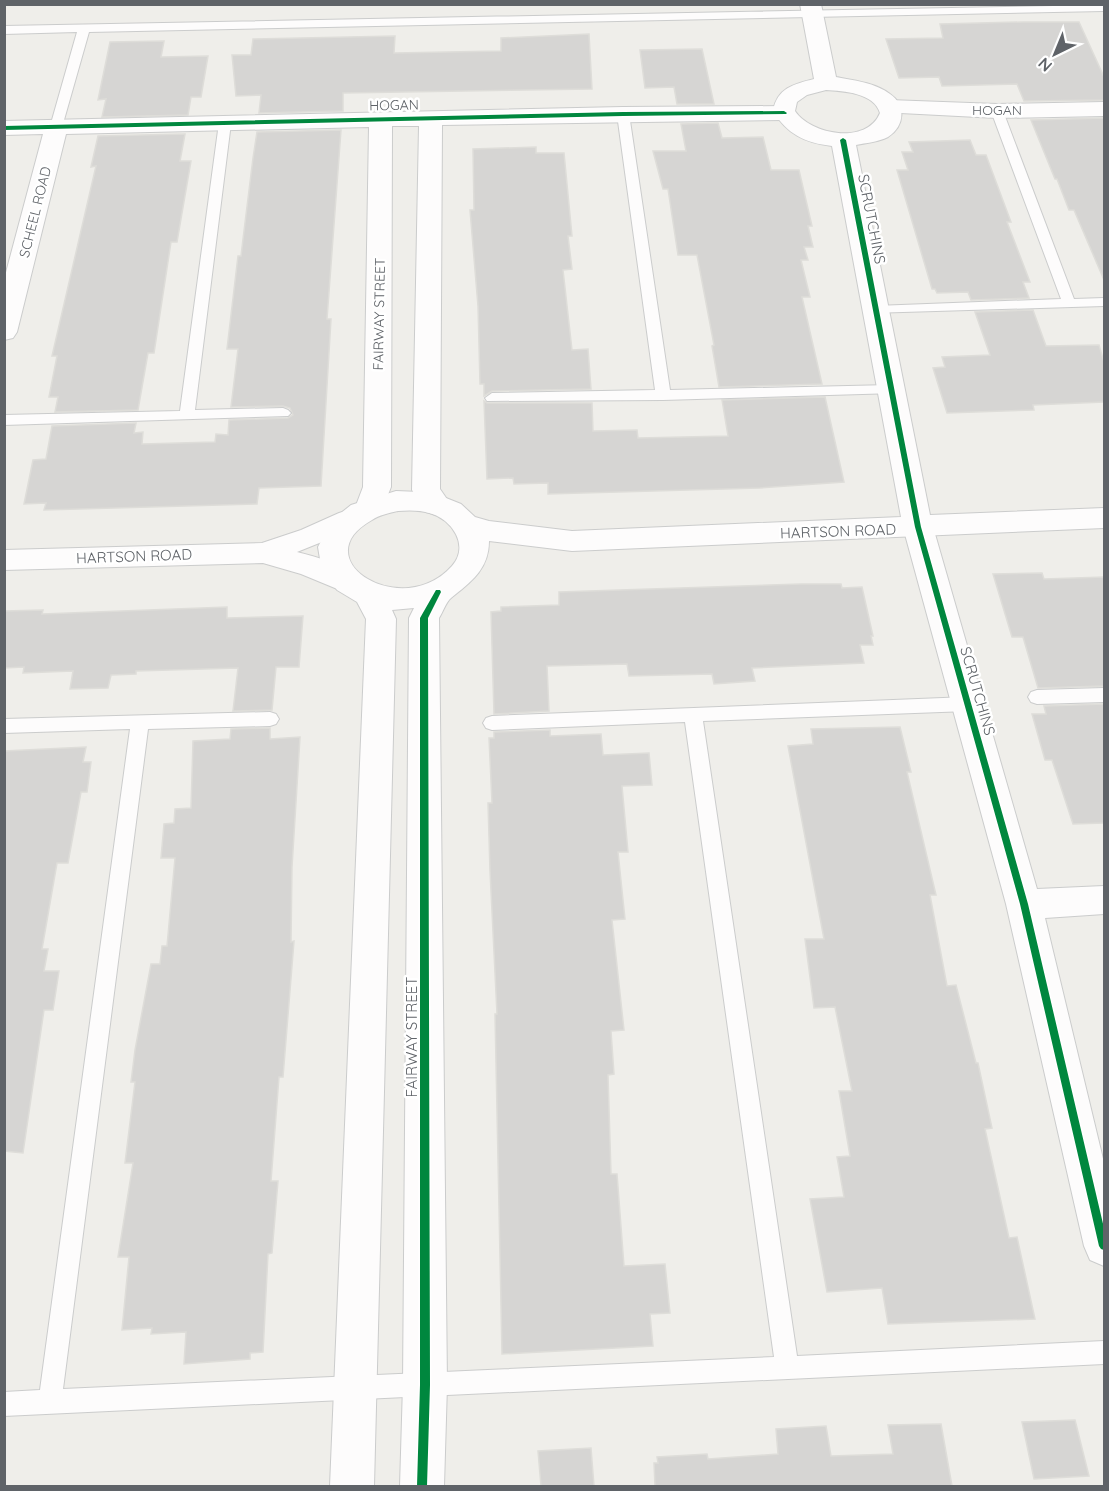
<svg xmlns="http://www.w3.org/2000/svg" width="1109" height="1491" viewBox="0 0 1109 1491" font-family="Quicksand,sans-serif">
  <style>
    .building { fill: #d6d5d3; stroke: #deddd9; stroke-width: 1.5 }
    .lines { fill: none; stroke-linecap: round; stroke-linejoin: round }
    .service-casing { stroke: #cbcccc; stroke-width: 2 }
    .minor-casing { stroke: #cbcccc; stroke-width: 2 }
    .tertiary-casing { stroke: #cbcccc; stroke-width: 2 }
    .service { fill: #fdfcfc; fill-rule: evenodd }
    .minor { fill: #fdfcfc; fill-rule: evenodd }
    .tertiary { fill: #fdfcfc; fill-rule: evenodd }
    .cycleway-casing { stroke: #fff; stroke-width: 3 }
    .cycleway { fill: #00873e; fill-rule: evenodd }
    .labels { text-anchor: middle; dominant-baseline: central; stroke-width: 5; stroke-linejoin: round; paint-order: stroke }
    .far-street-label { font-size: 14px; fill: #5f6368; stroke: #fff }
    .street-label { font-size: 15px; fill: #5f6368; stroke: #fff }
  </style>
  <rect width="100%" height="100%" fill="#efeeea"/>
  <g class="building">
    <path d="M1023 22H1079L1104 77V100L1024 101 1017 84 942 86 939 77 899 78 886 39 943 38 940 24Z"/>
    <path d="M589 34 592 89 343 93V111L259 113 261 95 236 96 232 55H251L253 39 395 36 394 53 501 51V38Z"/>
    <path d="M164 41 161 57 208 56 201 97H191L188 115 102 117 106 99 98 100 110 42Z"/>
    <path d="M702 49 714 104H677L674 87 645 88 640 50Z"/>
    <path d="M1104 118V280L1074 210H1069L1057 179H1055L1031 120Z"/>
    <path d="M718 123 722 138 763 137 771 170H799L812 226H808L813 247H804L808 260H801L810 297H802L822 384 719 387 712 346 714 345 697 255H678L668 189H663L653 151H686L681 124Z"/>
    <path d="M341 130 327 319H331L321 486 259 488 257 504 44 510 46 503 24 504 33 460 46 459 52 426 136 423 134 433 143 432 142 444 215 442 216 434 228 435 229 420 288 418 293 415 290 408 283 406 231 407 238 349H227L238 256H241L243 239 253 158 257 132Z"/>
    <path d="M185 134 180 161H191L177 242H171L154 353H148L138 410 55 412 58 397H49L57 356H52L96 166 91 167 98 136Z"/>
    <path d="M970 140 976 155H986L1011 222H1007L1030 282H1023L1029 298 971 300 968 292 937 293 935 289H932L897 170H908L902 152H913L909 142Z"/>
    <path d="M536 147V153H564L572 236H568L572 269 563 270 572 350 588 349 591 389 492 391 484 396V384H480L478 306 470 210H474L473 149Z"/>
    <path d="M1033 310 1046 346 1099 345 1104 362V402L1033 405 1034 410 947 413 933 368 945 367 942 357 990 355 975 312Z"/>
    <path d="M825 397 844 482 760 488 548 494V483L514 484 513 478 487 479 484 401 487 403H592L593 431 637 430 638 438 728 436 722 400Z"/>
    <path d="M1042 573 1044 579 1104 577V686L1038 688 1023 637H1012L993 574Z"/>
    <path d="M801 584H841L842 588 862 587 873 636H871L873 645H860L864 663 752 668 755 681 714 684 712 674 629 676 627 664 547 666 549 711 494 714 491 612 501 611V607L559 605V592Z"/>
    <path d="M227 607V618L303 616 299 667H276L272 710 233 711 238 668 136 671V674L111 675 108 688 70 689 73 671 23 673 24 667 4 668V611L43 610 42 614Z"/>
    <path d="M1104 704V823L1073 824 1052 760H1045L1032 714H1046L1044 706Z"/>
    <path d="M900 727 911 772H907L936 895H930L947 986 956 985 976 1063H978L992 1128 985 1129 1009 1238 1017 1237 1035 1319 888 1324 882 1288 827 1292 810 1199 844 1197 837 1157 850 1156 839 1091H852L835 1007 814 1008 805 939H824L788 746 813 744 811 729Z"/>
    <path d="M270 728V739L300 737 292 867 291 942 294 941 283 1077H279L271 1181H278L272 1253 268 1254 263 1352 250 1353V1359L184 1364 186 1332 151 1334 152 1328 122 1330 129 1257H118L133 1163H125L135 1082H131L135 1050 151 964H160L162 946H167L175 858H161L164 824 174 823 175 809 191 808 193 741 230 739 231 729Z"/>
    <path d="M550 730V736L601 734 603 755 649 753 652 785 622 786 628 852H618L625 919 612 920 624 1030 611 1031 614 1074 608 1075 611 1174H617L624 1266 665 1264 670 1313 650 1314 653 1346 502 1354 495 1014H497L490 871 488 803H492L489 738H494V732Z"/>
    <path d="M86 747 83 762H91L87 792H81L68 863H57L42 949H48L44 971H59L53 1010H44L23 1153 4 1151V751Z"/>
    <path d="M1075 1420 1089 1476 1034 1479 1022 1422Z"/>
    <path d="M941 1424 952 1486H655L654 1463H658L657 1457 707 1454 708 1459 778 1454 776 1429 826 1426 831 1456 893 1454 888 1425Z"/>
    <path d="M591 1448 594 1486H541L538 1451Z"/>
  </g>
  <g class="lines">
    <defs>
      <g id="service">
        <path d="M1104 5V11L89 32 62 127 56 131 50 127 77 32 4 34V26Z"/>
        <path d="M997 107 1003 111 1074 299 1104 298V306L870 313 868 310 875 306 1061 299 991 111Z"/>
        <path d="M623 110 629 114 670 390 891 385 898 390 896 393 663 400 487 401 485 398 492 393 655 390 617 114Z"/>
        <path d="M225 119 231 123 195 410 283 408 288 410 291 413 288 416 4 425V415L180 411 219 123Z"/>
        <path d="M1104 688V702L1037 704 1031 702 1028 697 1031 692 1037 690Z"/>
        <path d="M968 697 974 699 977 704 974 709 968 711 703 721 797 1356 1104 1341V1364L4 1416V1392L40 1390 130 729 4 733V719L270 712 276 714 279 719 276 724 270 726 148 729 63 1389 774 1357 685 722 492 730 486 728 483 723 486 718 492 716Z"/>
      </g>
      <g id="minor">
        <path d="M889 100 997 104 1104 102V116L997 118 881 112 878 107 881 102Z"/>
        <path d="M784 106 792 108 795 113 792 118 784 120 442 125 440 489 451 505 446 512 436 515 426 512 412 490 419 126H392L391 487 380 515 370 518 361 515 364 520 359 527 297 552C316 557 353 566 362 582L358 590 347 593 301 574 263 563 4 570V550L262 543 301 530 339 513 349 510 358 513 355 508 363 487 369 127 66 134 17 332 13 338 4 340V280L43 134 4 135V121L623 107Z"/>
        <path d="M918 517 928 520 933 527 1037 889 1104 886V914L1045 918 1104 1163V1266L1090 1260 1084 1246 1006 904 903 527 908 520Z"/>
      </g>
      <path id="tertiary" d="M800 4H821L836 77C853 80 876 83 890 94 906 105 905 126 888 137 878 142 866 143 856 145L930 515 1104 508V528L572 551 489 541C489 569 471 582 451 598 446 602 443 612 439 618L447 1385 444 1486H400L403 1385 409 618 414 608 392 610 396 619 374 1486H330L366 619 357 602 337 590 325 573 321 565 318 547 331 521 351 505 396 491 420 492 446 498 461 504 475 517 489 521 572 531 901 517 832 146C805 143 787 134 773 111 777 88 794 84 814 79ZM826 90C844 91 874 93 880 113 867 145 811 135 795 111L797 102 807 95ZM398 511C408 510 420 510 430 513 452 520 470 545 452 566 402 622 302 559 372 520 379 515 389 513 398 511Z"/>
    </defs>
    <use href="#service" class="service-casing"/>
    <use href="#minor" class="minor-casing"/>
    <use href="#tertiary" class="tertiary-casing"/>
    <use href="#service" class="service"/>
    <use href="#minor" class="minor"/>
    <use href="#tertiary" class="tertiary"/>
    <defs>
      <g id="cycleway">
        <path d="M784 111 787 113 786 114 623 116 4 130V126L623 112Z"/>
        <path d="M843 138 846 140 921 527 1028 904 1104 1228V1250L1101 1249 1099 1246 1020 904 915 527 840 140Z"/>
        <path d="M436 590H440L441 592 428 618 430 1385 427 1486H417L420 1385V618Z"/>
      </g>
    </defs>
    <use href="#cycleway" class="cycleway-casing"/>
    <use href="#cycleway" class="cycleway"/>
  </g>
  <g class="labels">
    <g class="far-street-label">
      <text transform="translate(394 105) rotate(-1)">HOGAN</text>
      <text x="997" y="110">HOGAN</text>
      <text transform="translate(35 212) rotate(-76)">SCHEEL ROAD</text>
      <text transform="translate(379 314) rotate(-89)">FAIRWAY STREET</text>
    </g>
    <g class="street-label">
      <text transform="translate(872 219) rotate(79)">SCRUTCHINS</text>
      <text transform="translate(838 531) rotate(-2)">HARTSON ROAD</text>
      <text transform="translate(134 556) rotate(-2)">HARTSON ROAD</text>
      <text transform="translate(978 691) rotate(74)">SCRUTCHINS</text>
      <text transform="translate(411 1037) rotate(-90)">FAIRWAY STREET</text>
    </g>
  </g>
  <rect width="1109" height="1491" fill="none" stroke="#5f6368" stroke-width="12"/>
  <g transform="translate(1055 54) rotate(223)" stroke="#ffffff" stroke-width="4.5" paint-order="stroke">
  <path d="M0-4.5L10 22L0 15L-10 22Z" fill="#5f6368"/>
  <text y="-9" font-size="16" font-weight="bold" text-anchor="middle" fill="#5f6368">N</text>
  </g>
</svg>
